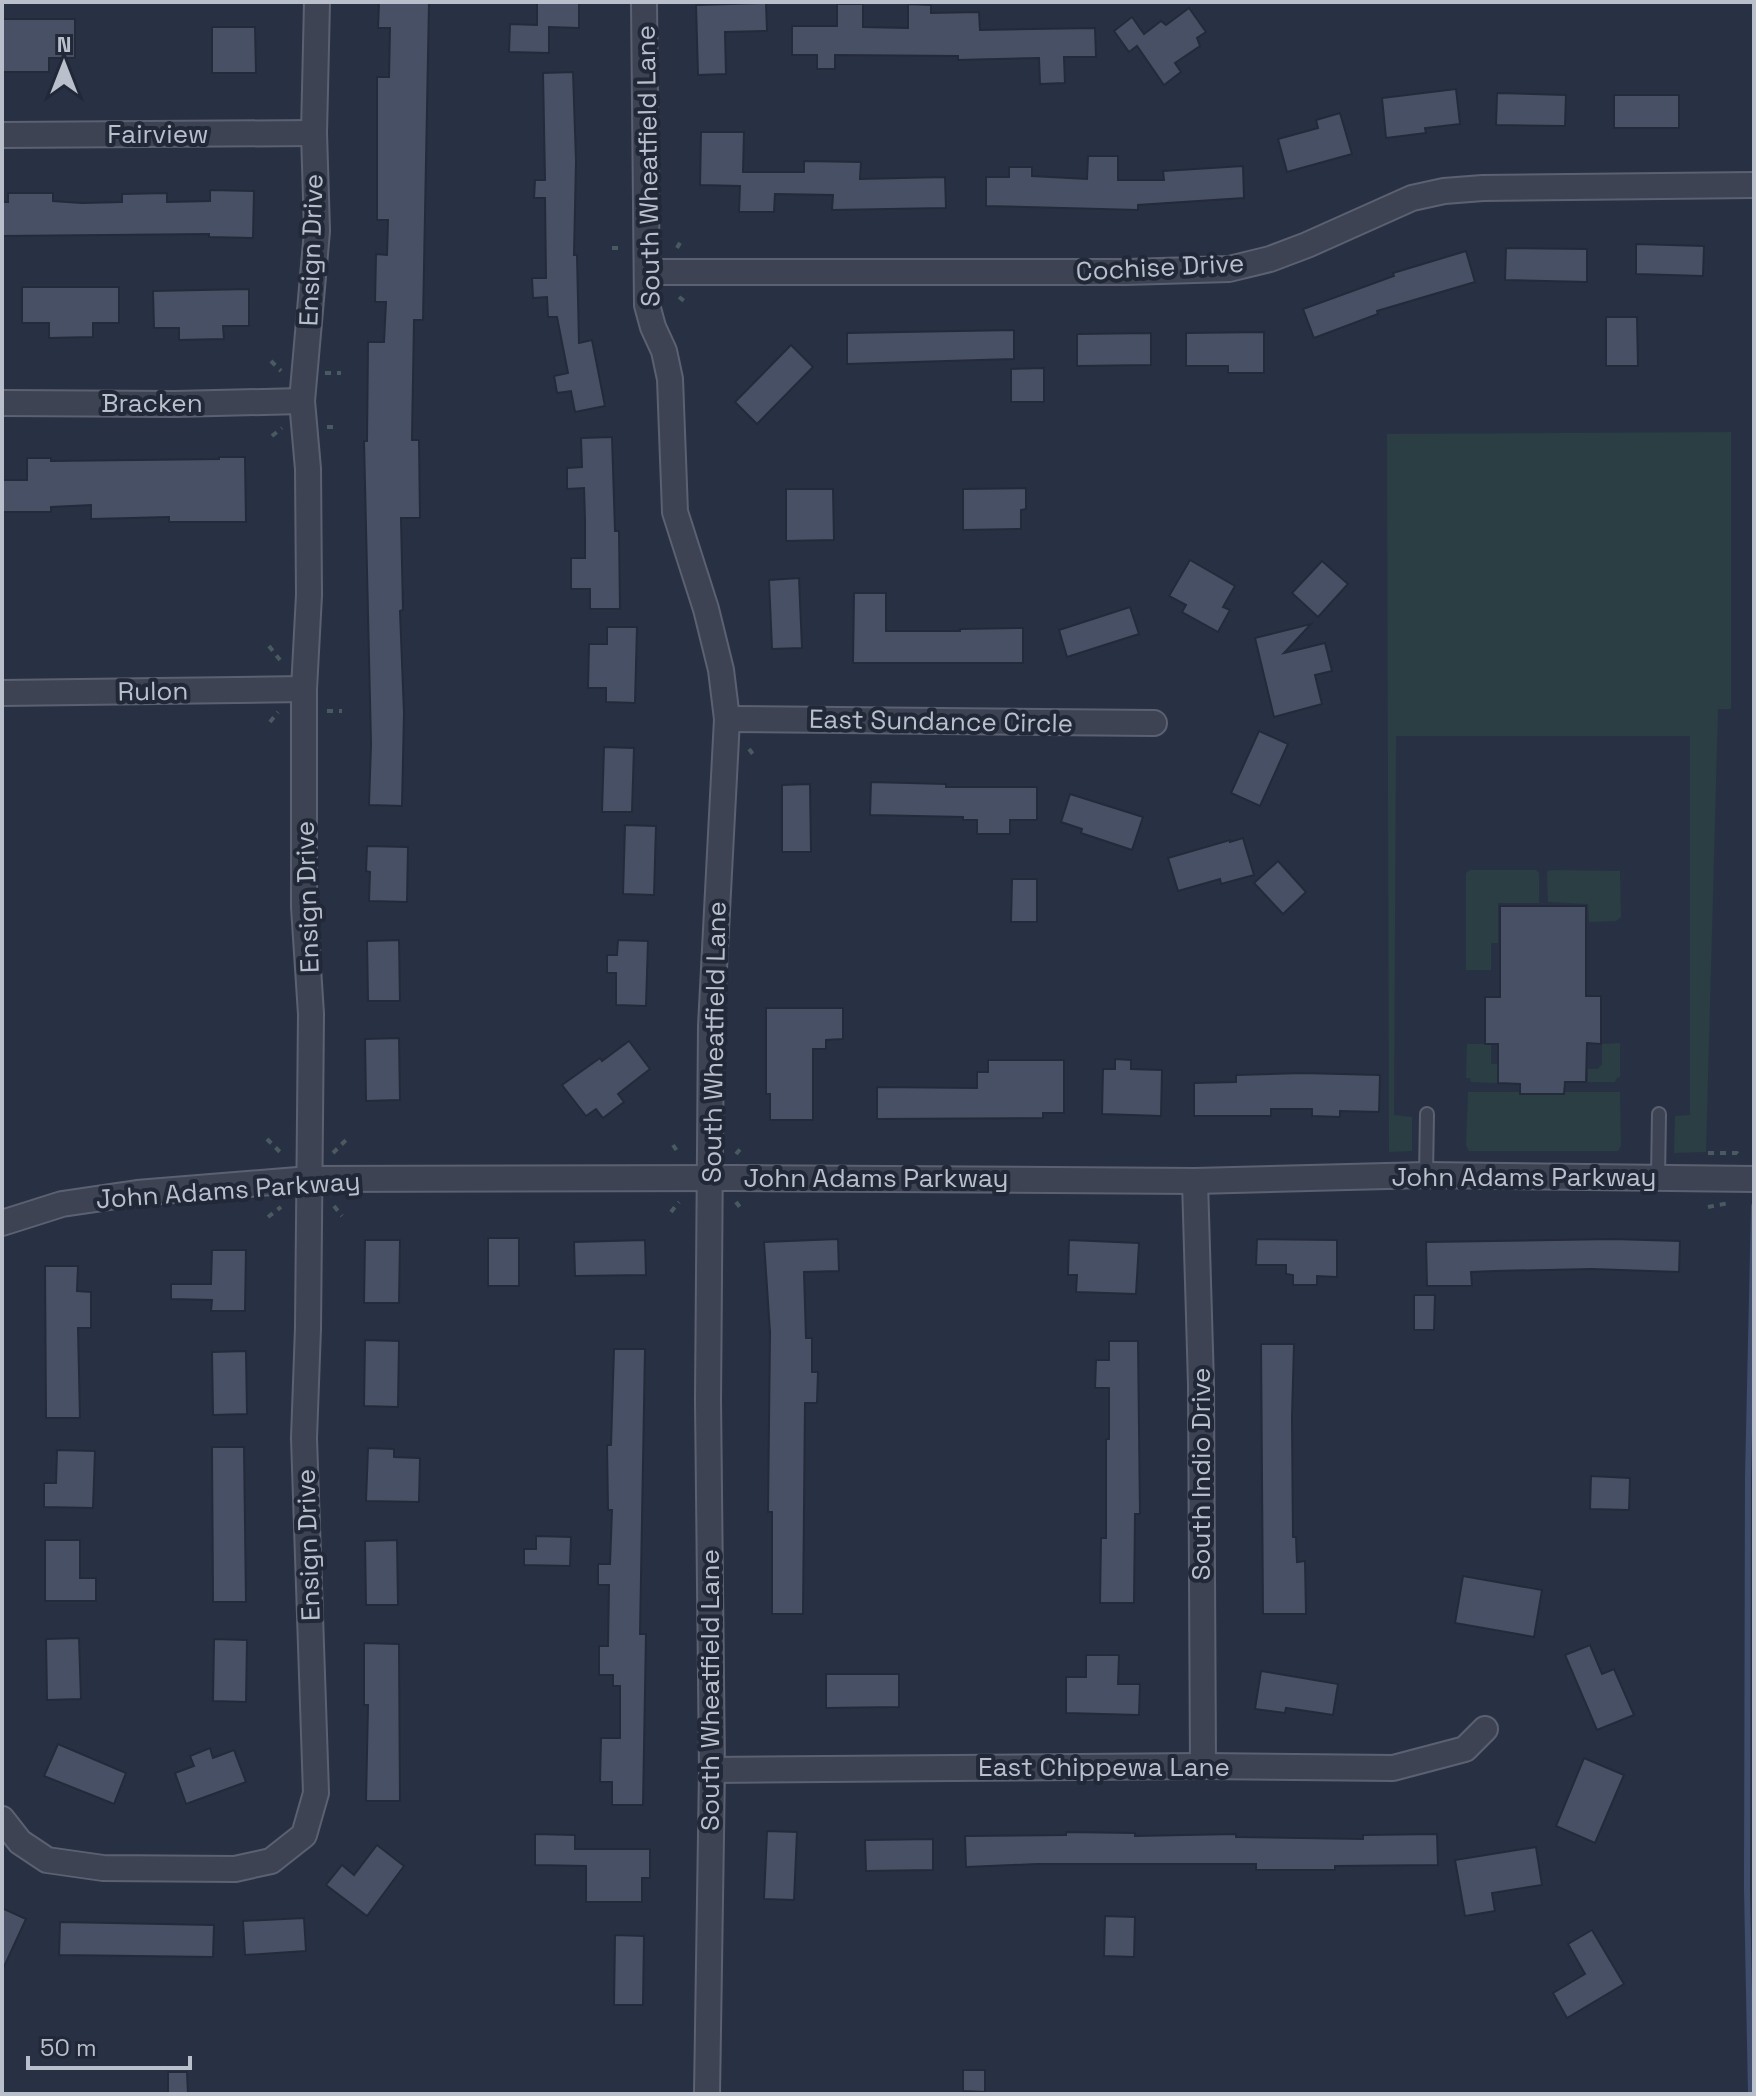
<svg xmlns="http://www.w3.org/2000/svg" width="1756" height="2096" viewBox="0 0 1756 2096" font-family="'Space Grotesk',sans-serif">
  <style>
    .green { fill: #2a3e44 }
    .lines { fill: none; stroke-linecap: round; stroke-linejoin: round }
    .stream { stroke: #3f4c6c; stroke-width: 6 }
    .building { fill: #475065; stroke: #232a3a; stroke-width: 2 }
    .lane-casing { stroke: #5b6170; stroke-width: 16 }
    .street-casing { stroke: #5b6170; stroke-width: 28 }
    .path { stroke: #495b60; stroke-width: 4; stroke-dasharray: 6 6; stroke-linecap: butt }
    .lane { stroke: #3d4353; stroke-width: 12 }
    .street { stroke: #3d4353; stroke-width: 24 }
    .labels { text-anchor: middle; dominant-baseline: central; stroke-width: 8; stroke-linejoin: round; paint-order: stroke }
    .street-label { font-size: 26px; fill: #babfcc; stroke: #212838 }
  </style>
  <rect width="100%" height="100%" fill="#283143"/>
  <g class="green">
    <path d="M1731 432V709H1718L1706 1152 1674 1153 1675 1116 1690 1115V736H1396L1394 1115 1412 1117V1151L1389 1152 1387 434Z"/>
    <path d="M1470 870H1536L1539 873V903H1498V943H1491V970H1466V873Z"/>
    <path d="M1554 870 1620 871 1621 917 1616 921 1589 922 1588 904 1548 902 1547 875 1548 871Z"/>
    <path d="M1620 1043V1077L1617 1078 1615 1082H1588V1069H1598L1602 1064V1044Z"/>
    <path d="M1467 1044H1491V1064H1498V1083L1471 1082 1470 1078H1466Z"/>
    <path d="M1468 1092H1620L1621 1145 1618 1151H1469L1466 1145Z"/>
  </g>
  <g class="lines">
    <path class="stream" d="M1751 2094 1747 1889 1748 1478 1754 1206"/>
  </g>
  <g class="building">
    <path d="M537 2H579V28L549 27V53L509 52 510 24 537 25Z"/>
    <path d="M379 3H429L423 320H414L412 440H419L420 518H401L403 610 400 611 404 713 402 806 369 805 371 744 364 441H367L368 342H384L386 302H375L376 254 387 255 388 220H377V77H389L390 28H378Z"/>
    <path d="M766 3 767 31 725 32 726 74 698 75 696 5Z"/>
    <path d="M837 4H863V27L908 28V4L931 5V13L979 12 980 30 1095 28 1096 57H1064L1065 83 1040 84 1039 58 958 60V56L835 55V69H817V55H792V26H837Z"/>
    <path d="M1189 8 1206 32 1197 38 1200 46 1175 63 1181 72 1164 85 1137 46 1129 52 1114 31 1132 17 1144 34 1161 21 1166 25Z"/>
    <path d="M2 19H75V58H49V72H2Z"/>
    <path d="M212 27H255L256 73H212Z"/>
    <path d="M573 72 576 161 574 255H577L579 343 592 340 605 406 575 412 571 391 557 393 554 376 568 373 557 317H548L547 297 533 298 532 278H546L545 198H534L535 180H545L543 73Z"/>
    <path d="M1456 89 1460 124 1425 128 1426 133 1386 138 1382 98Z"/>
    <path d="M1497 93 1566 95 1565 126 1496 125Z"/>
    <rect x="1614" y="95" width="65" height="33"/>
    <path d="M1340 113 1352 154 1287 172 1278 139 1318 128 1316 120Z"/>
    <path d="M701 132H744L743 172H804V161L861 162 860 179 945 177 946 208 832 210 833 195 775 194 774 212H739L740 186 700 185Z"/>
    <path d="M1088 156H1118V180H1164L1163 171 1243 166 1244 198 1138 205V210L986 206V177H1009V167H1032V176L1087 179Z"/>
    <path d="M210 190 254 191 253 238 209 237V234L2 236V202H8V193H53V201L82 203 122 202V194L167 193V202L210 201Z"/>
    <path d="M1636 244 1704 246 1703 276 1636 274Z"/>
    <path d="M1506 248 1587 249V282L1505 280Z"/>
    <path d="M1466 251 1475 282 1377 311 1378 314 1314 338 1303 309 1394 276 1393 273Z"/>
    <path d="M22 287H119V323H93V337L49 338V323H22Z"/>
    <path d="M249 289V326H223L224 339 179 340V328H154L153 291Z"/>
    <path d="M1606 317H1637L1638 366H1606Z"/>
    <path d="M1014 330V359L847 364V333Z"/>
    <path d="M1264 332V373H1228V366H1186V333Z"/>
    <path d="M1151 333V365L1077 366V334Z"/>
    <path d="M791 345 813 367 757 424 735 402Z"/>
    <path d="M1044 368V402H1011V369Z"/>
    <path d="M612 437 615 531H619L620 609H590V589H571V558H585V520L584 488 567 489V468L582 467 581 438Z"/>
    <path d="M219 457H245L246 522H169V517L91 519V505L51 507V512H2V480H27V458H51V461L219 459Z"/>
    <path d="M1026 488V509L1021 510V529L963 530V489Z"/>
    <path d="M786 489H833L834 540 786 541Z"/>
    <path d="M1190 560 1235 586 1223 607 1230 610 1218 632 1182 612 1186 605 1169 596Z"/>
    <path d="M1322 561 1348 584 1318 617 1292 593Z"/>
    <path d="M799 578 802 648 772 649 769 580Z"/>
    <path d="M854 593H886V631H960V629L1023 628V663H853Z"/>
    <path d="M1130 607 1139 634 1067 657 1059 630Z"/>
    <path d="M1311 624 1284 653 1325 643 1332 671 1315 675 1322 704 1274 717 1255 638Z"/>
    <path d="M607 627H637L635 703 606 702V688H588L589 644H607Z"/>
    <path d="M1259 731 1288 744 1260 806 1231 793Z"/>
    <path d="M604 747 634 748 632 812H602Z"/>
    <path d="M871 782 946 784V787H1037V820H1010V834H977V820H963V817L870 815Z"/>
    <path d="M810 784 811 852H782V785Z"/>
    <path d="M1070 794 1143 817 1132 850 1081 833 1082 829 1061 822Z"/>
    <path d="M625 825 656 826 654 895 623 894Z"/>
    <path d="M1243 838 1254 875 1221 884 1220 879 1178 891 1168 858 1230 840V842Z"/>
    <path d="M367 846 408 847 407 902 369 901 370 872 366 871Z"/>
    <path d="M1278 861 1306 892 1283 914 1254 883Z"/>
    <path d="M1012 879H1037V922H1011Z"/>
    <path d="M1500 906H1586V996H1601V1044L1587 1043 1586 1082H1565L1564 1094H1520V1084L1498 1083V1044H1485V997H1500Z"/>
    <path d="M399 940 400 1001H368L367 941Z"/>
    <path d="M618 940 648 941 646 1006 616 1005V973H607V955H617Z"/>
    <path d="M766 1008H843V1039L826 1040V1049H813V1120H770V1094H766Z"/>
    <path d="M399 1038 400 1100 366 1101 365 1039Z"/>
    <path d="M629 1041 650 1069 618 1094 624 1102 603 1118 596 1109 586 1116 562 1085 600 1058 602 1061Z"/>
    <path d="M1115 1059 1131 1060V1069L1162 1070 1161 1116 1102 1114 1103 1069H1115Z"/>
    <path d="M988 1060H1064V1113H1043V1118L877 1119V1087L977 1088V1072H988Z"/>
    <path d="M1302 1073 1380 1075 1379 1112 1340 1111V1117L1312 1116V1109H1271V1116H1194V1083L1236 1082V1075Z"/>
    <rect x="488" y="1238" width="31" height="48"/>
    <path d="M838 1239 839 1271 804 1272 806 1338H812V1372H818L817 1403H805L803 1614H772V1512H768L770 1332 764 1242Z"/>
    <path d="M1257 1239 1337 1240V1277L1317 1276V1285H1293V1275L1286 1274V1265H1256Z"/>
    <path d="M1613 1239 1680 1241 1679 1272 1592 1269 1495 1271 1471 1272 1472 1286H1427L1426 1242Z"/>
    <path d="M365 1240H400L399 1303H364Z"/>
    <path d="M645 1240 646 1275 575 1276 574 1242Z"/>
    <path d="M1069 1240 1139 1243 1136 1294 1076 1292 1077 1275H1068Z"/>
    <path d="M212 1250H246L245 1311H211L212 1300 171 1299V1284H211Z"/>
    <path d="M45 1266H78L77 1291 91 1292V1328H78L80 1418H46Z"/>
    <path d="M1414 1295H1435L1434 1330H1414Z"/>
    <path d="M365 1340 399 1341 398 1407 364 1406Z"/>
    <path d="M1109 1341H1138L1140 1514H1135L1134 1603H1100L1101 1538H1106V1439H1109V1388H1095L1096 1360H1109Z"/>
    <path d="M1261 1344H1294L1292 1418 1293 1537H1296L1297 1562 1305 1561 1306 1614H1263Z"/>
    <path d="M614 1349H645L640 1634H646L643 1805H612V1782H600L601 1738H620V1686H613V1675H599V1646H608L609 1585H598V1564H610L612 1510H608L607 1445H611Z"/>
    <path d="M246 1351 247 1414 213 1415 212 1352Z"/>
    <path d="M212 1447H244L246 1602H213Z"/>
    <path d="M368 1448 394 1449V1457L420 1458 419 1502 366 1501Z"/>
    <path d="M57 1450 95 1451 93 1508 44 1507V1483H56Z"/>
    <path d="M1591 1476 1630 1478 1629 1510 1590 1509Z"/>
    <path d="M536 1536 571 1537 570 1566 524 1565V1549H536Z"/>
    <path d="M45 1540H80V1578H96V1601H45Z"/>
    <path d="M397 1540 398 1605H366L365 1541Z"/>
    <path d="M1463 1576 1542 1590 1534 1637 1455 1623Z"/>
    <path d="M79 1638 81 1699 47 1700 46 1639Z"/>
    <path d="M214 1639 247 1640 246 1702 213 1701Z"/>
    <path d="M364 1643 399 1644 400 1801H366L368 1705H364Z"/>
    <path d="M1590 1645 1602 1674 1614 1669 1634 1715 1597 1730 1565 1655Z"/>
    <path d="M1086 1655H1119L1118 1684H1140L1139 1715 1066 1713V1677H1086Z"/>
    <path d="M1261 1671 1338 1684 1333 1715 1286 1708 1285 1713 1255 1709Z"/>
    <path d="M826 1674H899V1707L826 1708Z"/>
    <path d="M58 1744 126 1773 114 1804 44 1776Z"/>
    <path d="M210 1748 213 1758 234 1750 246 1782 186 1804 175 1773 194 1766 190 1756Z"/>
    <path d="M1584 1758 1624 1775 1595 1843 1556 1826Z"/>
    <path d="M767 1831 797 1832 794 1900 764 1899Z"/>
    <path d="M1066 1832 1135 1833V1836L1236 1834V1837L1363 1839V1835L1437 1834 1438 1865 1335 1866V1870H1256V1864H1037L966 1867 965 1836 1066 1835Z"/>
    <path d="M535 1834 575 1835V1849H650V1878H642V1902H586V1866L535 1865Z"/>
    <path d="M933 1839V1870L866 1871 865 1840Z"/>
    <path d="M377 1845 404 1866 367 1916 326 1885 342 1865 354 1875Z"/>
    <path d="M1536 1847 1542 1885 1492 1893 1495 1911 1465 1916 1455 1860Z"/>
    <path d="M2 1908 26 1919 2 1971Z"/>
    <path d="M1105 1916 1135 1917 1134 1957 1104 1956Z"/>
    <path d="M304 1918 306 1951 245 1955 243 1921Z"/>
    <path d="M60 1922 214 1925 213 1957 59 1955Z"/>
    <path d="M1592 1930 1624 1984 1567 2018 1553 1993 1585 1974 1568 1944Z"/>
    <path d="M615 1935 644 1936 643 2005H614Z"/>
    <path d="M963 2070H985V2092L963 2091Z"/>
    <path d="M168 2072H187L188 2094H168Z"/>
  </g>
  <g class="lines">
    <defs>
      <g id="lane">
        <path d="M1426 1175 1427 1114"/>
        <path d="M1658 1177 1659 1114"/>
      </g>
      <g id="street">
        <path d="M644 2 647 305 653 327 664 351 670 379 675 512 706 609 721 670 727 719 711 1026 708 1400 712 1770 707 2094"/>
        <path d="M2 135 314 133"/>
        <path d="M647 272H1126L1229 269 1270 259 1307 245 1412 198 1444 191 1483 188 1754 185"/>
        <path d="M2 403 175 404 302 401"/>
        <path d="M2 693 304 689"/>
        <path d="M727 719 1154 723"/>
        <path d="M1195 1181 1201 1384 1203 1766"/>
        <path d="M2 1223 62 1204 137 1193 310 1179 736 1178 1195 1181 1426 1175 1754 1179"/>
        <path d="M712 1770 1203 1766 1393 1768 1465 1749 1485 1729"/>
        <path d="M2 1819 20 1842 47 1860 103 1868 235 1869 271 1861 304 1835 316 1793 304 1438 308 1328 311 1014 304 907V689L309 595 308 469 302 401 317 231 314 133 317 2"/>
      </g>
    </defs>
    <use href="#lane" class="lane-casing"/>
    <use href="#street" class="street-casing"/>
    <g class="path">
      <path d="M612 248H624"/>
      <path d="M677 248 681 241"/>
      <path d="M679 297 688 304"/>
      <path d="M271 361 281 371"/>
      <path d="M325 373H341"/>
      <path d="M327 427H339"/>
      <path d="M272 436 282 428"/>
      <path d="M269 646 280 660"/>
      <path d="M327 711H342"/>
      <path d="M270 722 278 712"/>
      <path d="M749 749 756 758"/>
      <path d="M267 1139 281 1153"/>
      <path d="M673 1145 679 1154"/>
      <path d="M333 1153 346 1140"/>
      <path d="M1708 1153H1737L1740 1156"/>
      <path d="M736 1154 742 1147"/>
      <path d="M736 1202 742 1210"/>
      <path d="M334 1206 342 1216"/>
      <path d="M1708 1207 1729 1203"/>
      <path d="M671 1212 679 1202"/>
      <path d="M268 1217 281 1207"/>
    </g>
    <use href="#lane" class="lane"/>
    <use href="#street" class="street"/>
  </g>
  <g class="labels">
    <g class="street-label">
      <text x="158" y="134">Fairview</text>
      <text transform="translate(648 166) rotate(-91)">South Wheatfield Lane</text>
      <text transform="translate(311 250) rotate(-88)">Ensign Drive</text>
      <text transform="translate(1160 267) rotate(-3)">Cochise Drive</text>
      <text x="152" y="403">Bracken</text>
      <text transform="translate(153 691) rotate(-1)">Rulon</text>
      <text transform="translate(941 721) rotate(1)">East Sundance Circle</text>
      <text transform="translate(307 897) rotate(-92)">Ensign Drive</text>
      <text transform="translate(714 1042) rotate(-89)">South Wheatfield Lane</text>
      <text x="1524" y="1177">John Adams Parkway</text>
      <text x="876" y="1178">John Adams Parkway</text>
      <text transform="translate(228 1190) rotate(-4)">John Adams Parkway</text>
      <text transform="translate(1201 1474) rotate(-90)">South Indio Drive</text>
      <text transform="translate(308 1545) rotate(-92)">Ensign Drive</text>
      <text transform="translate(710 1690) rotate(-90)">South Wheatfield Lane</text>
      <text x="1104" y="1767">East Chippewa Lane</text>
    </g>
  </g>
  <rect width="1756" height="2096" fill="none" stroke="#babfcc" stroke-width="8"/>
  <g transform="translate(64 64)" stroke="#212838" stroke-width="6" paint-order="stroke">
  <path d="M0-6L14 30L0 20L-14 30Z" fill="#babfcc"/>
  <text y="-12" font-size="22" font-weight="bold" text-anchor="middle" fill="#babfcc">N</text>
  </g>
  <path d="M28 2056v12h162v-12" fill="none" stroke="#babfcc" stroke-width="4"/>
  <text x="40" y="2056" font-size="24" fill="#babfcc" stroke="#212838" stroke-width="6" paint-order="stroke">50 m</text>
</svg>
